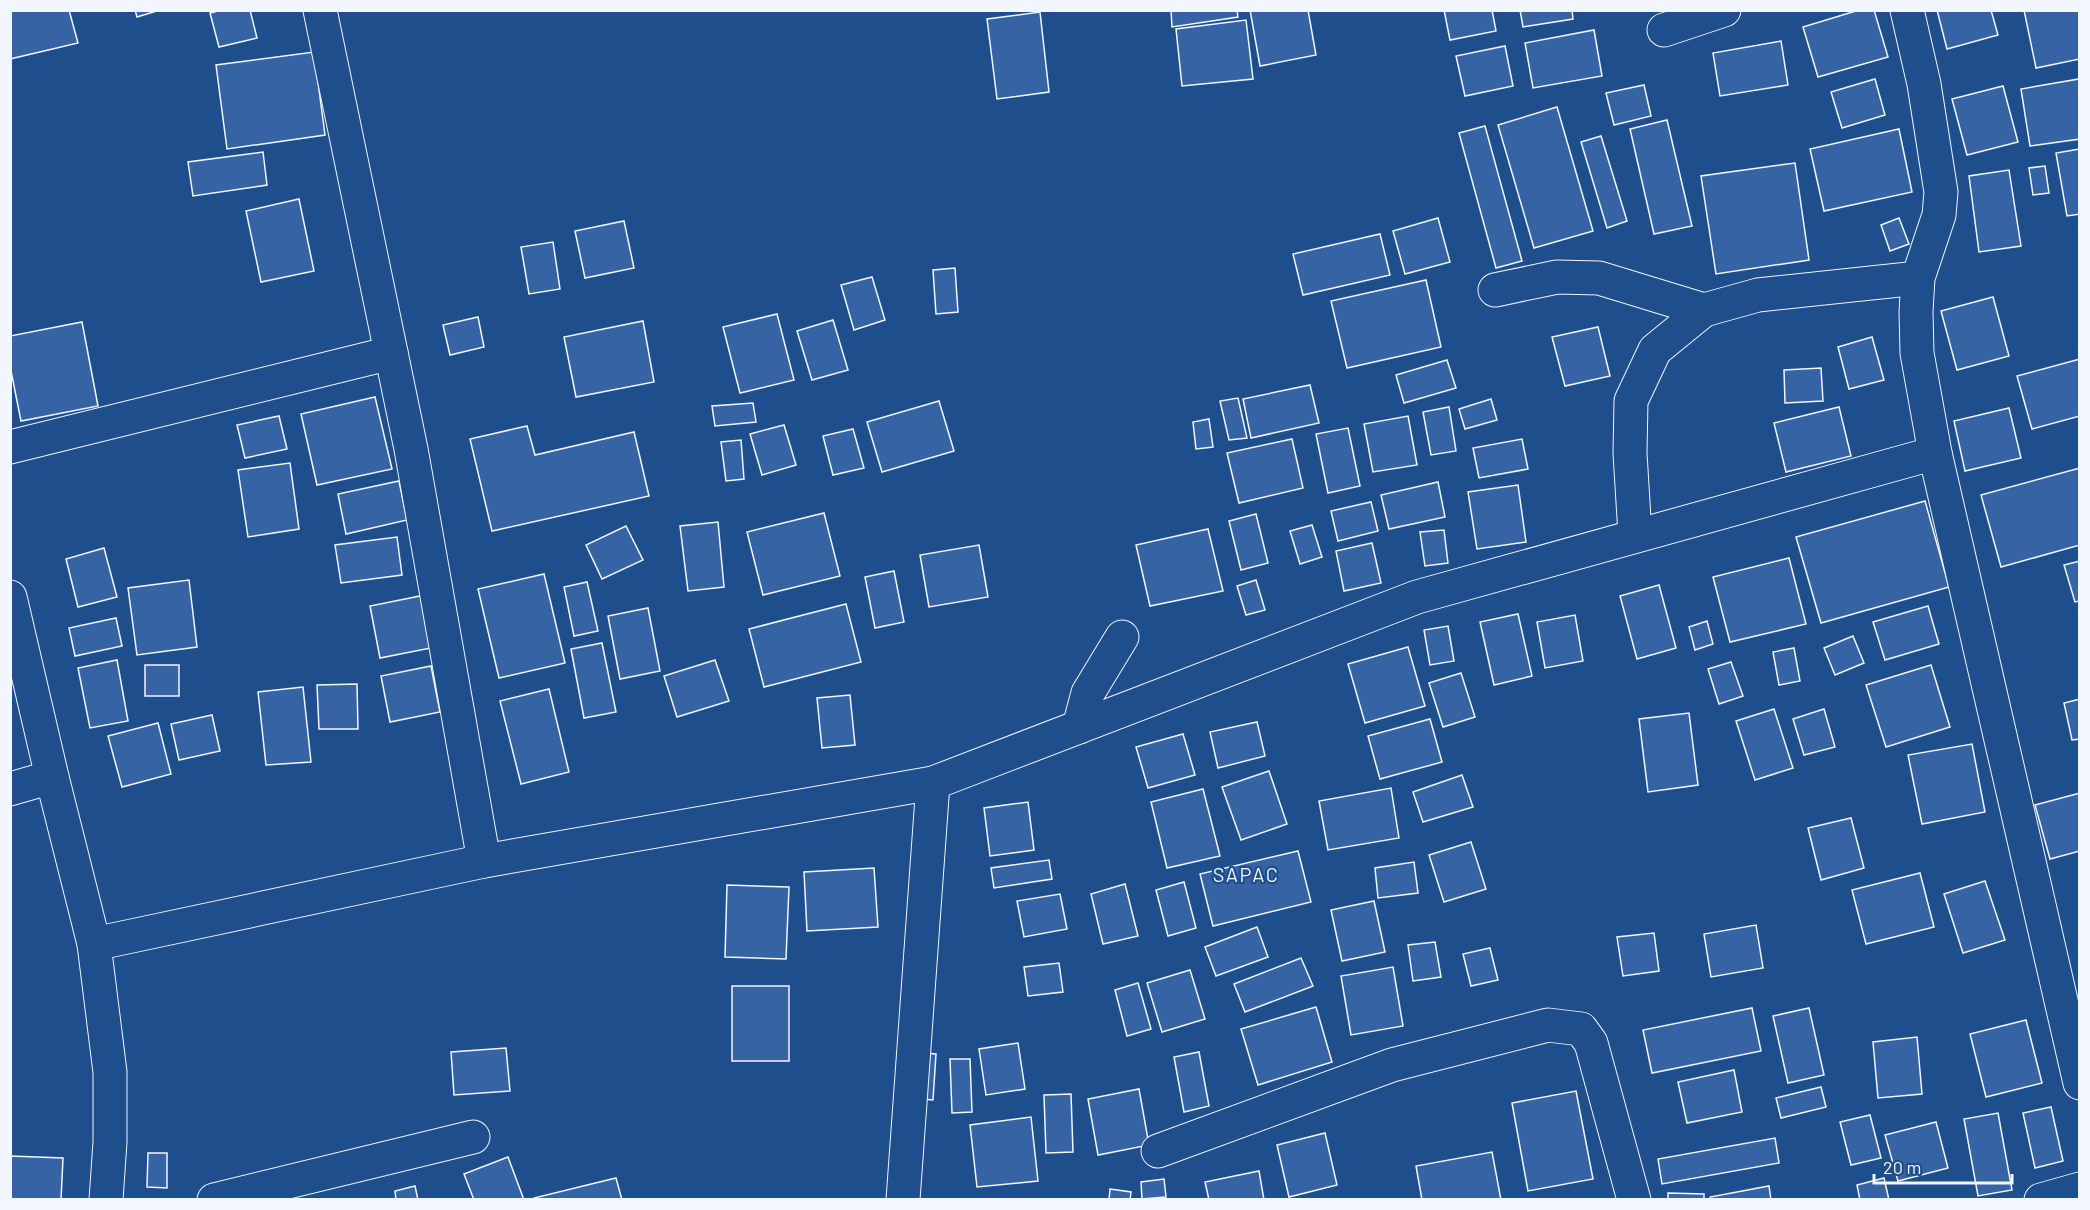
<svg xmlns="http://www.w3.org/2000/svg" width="2090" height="1210" viewBox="0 0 2090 1210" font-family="Barlow,sans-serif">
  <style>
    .building { fill: #3563a3; stroke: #f2f6ff; stroke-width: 1.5 }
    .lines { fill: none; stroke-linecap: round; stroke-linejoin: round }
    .minor-casing { stroke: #f2f6ff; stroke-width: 35 }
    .minor { stroke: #1f4e8c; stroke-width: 33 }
    .labels { text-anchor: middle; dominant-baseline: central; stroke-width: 4.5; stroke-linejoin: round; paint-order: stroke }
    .quarter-label { font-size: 20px; letter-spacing: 1.5px; fill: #f2f6ff; stroke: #1f4e8c }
  </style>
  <rect width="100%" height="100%" fill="#1f4e8c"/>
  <g class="building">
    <path d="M10 10H69L78 43 10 59Z"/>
    <path d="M135 10H160L137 17Z"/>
    <path d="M222 10H250L257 38 219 47 210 13Z"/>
    <path d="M1171 10H1237L1238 17 1172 27Z"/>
    <path d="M1250 10H1308L1316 55 1260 66Z"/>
    <path d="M1444 10H1492L1496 31 1450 40Z"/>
    <path d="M1520 10H1572L1573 19 1523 27Z"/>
    <path d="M1859 10H1874L1888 57 1818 77 1803 27Z"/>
    <path d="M1937 10H1991L1998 35 1947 49Z"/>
    <path d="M2024 10H2080V59L2036 68Z"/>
    <path d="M1040 12 1049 92 997 99 987 19Z"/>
    <path d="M1246 20 1253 79 1182 86 1176 29Z"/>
    <path d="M1594 30 1602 76 1533 88 1525 43Z"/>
    <path d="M1781 41 1788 85 1720 96 1713 53Z"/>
    <path d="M1505 46 1513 86 1465 96 1456 56Z"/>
    <path d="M314 52 325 135 227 149 216 65Z"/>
    <path d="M1875 79 1885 115 1842 128 1831 92Z"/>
    <path d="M2079 79 2080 139 2030 146 2021 89Z"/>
    <path d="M1644 85 1651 116 1614 125 1606 93Z"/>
    <path d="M2003 86 2018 142 1967 155 1952 99Z"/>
    <path d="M1557 107 1593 231 1534 248 1498 125Z"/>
    <path d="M1667 120 1692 226 1654 234 1630 129Z"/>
    <path d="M1485 126 1522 261 1496 268 1459 133Z"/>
    <path d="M1899 129 1912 192 1824 211 1810 149Z"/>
    <path d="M1601 136 1627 221 1607 228 1581 142Z"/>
    <path d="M2080 149V214L2067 216 2056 153Z"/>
    <path d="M263 152 267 185 193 196 188 162Z"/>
    <path d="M1795 163 1809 260 1716 274 1701 176Z"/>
    <path d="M2045 166 2049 193 2033 195 2029 168Z"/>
    <path d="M2009 170 2021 246 1979 252 1969 176Z"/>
    <path d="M299 199 314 271 261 282 246 211Z"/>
    <path d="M1438 218 1450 262 1405 274 1393 231Z"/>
    <path d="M1899 218 1909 244 1890 251 1881 225Z"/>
    <path d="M624 221 634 268 585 278 575 231Z"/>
    <path d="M1380 234 1390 275 1303 295 1293 254Z"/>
    <path d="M553 242 560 289 529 294 521 247Z"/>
    <path d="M955 268 958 312 936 314 933 270Z"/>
    <path d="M872 277 885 320 854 330 841 285Z"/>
    <path d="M1426 280 1441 347 1347 368 1331 301Z"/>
    <path d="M1993 297 2009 356 1957 370 1941 311Z"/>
    <path d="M777 314 794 380 740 393 723 327Z"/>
    <path d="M478 317 484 347 450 355 443 325Z"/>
    <path d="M833 320 848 370 812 380 797 331Z"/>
    <path d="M643 321 654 382 576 397 564 337Z"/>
    <path d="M82 322 98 406 21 421 10 366V336Z"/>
    <path d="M1598 327 1610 376 1565 386 1552 337Z"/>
    <path d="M1872 337 1884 380 1849 389 1838 347Z"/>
    <path d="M2080 359V416L2032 429 2017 376Z"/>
    <path d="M1447 360 1456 388 1404 403 1396 375Z"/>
    <path d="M1821 368 1823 401 1785 403 1784 370Z"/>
    <path d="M1310 385 1319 423 1251 438 1243 399Z"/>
    <path d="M375 397 392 469 317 485 301 414Z"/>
    <path d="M1238 398 1247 438 1229 440 1220 401Z"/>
    <path d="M1491 399 1497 420 1465 429 1459 409Z"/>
    <path d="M939 401 954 451 882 472 867 422Z"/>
    <path d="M753 403 756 422 715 426 712 406Z"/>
    <path d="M1449 407 1456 451 1431 455 1423 412Z"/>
    <path d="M1839 407 1851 456 1786 472 1774 423Z"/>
    <path d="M2009 408 2021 458 1965 471 1954 421Z"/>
    <path d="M279 416 287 449 245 458 237 425Z"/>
    <path d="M1408 416 1417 465 1373 472 1364 424Z"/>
    <path d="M1209 419 1213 447 1196 449 1193 422Z"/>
    <path d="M784 425 796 465 762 475 750 434Z"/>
    <path d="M527 426 535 455 634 432 649 496 492 531 470 439Z"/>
    <path d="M1348 428 1360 486 1328 493 1316 434Z"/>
    <path d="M853 429 864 468 833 475 823 436Z"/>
    <path d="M1292 439 1303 488 1239 503 1227 453Z"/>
    <path d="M1522 439 1528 469 1479 478 1473 448Z"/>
    <path d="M741 440 744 479 726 481 721 442Z"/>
    <path d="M290 463 299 529 248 537 238 470Z"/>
    <path d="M2080 468V545L2001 567 1981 495Z"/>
    <path d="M399 481 407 520 346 534 338 494Z"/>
    <path d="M1438 482 1445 517 1389 529 1381 495Z"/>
    <path d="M1518 485 1526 542 1477 549 1468 492Z"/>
    <path d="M1925 501 1949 587 1821 623 1796 537Z"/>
    <path d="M1371 502 1378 531 1338 541 1331 511Z"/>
    <path d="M824 513 840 576 763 595 747 532Z"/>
    <path d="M1256 514 1268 563 1241 570 1229 521Z"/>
    <path d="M718 522 724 587 688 591 680 526Z"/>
    <path d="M1312 525 1322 557 1300 564 1290 531Z"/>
    <path d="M626 526 643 560 602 579 586 545Z"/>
    <path d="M1208 529 1223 591 1150 606 1136 545Z"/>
    <path d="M1444 530 1448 563 1425 566 1420 532Z"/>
    <path d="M397 537 402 575 341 583 335 545Z"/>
    <path d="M1372 543 1381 583 1344 591 1336 551Z"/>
    <path d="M979 545 988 597 929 607 920 555Z"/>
    <path d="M104 548 117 597 78 607 66 559Z"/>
    <path d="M1789 558 1806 624 1730 642 1713 577Z"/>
    <path d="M2080 561V601L2075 602 2064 565Z"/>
    <path d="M894 571 904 622 875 628 865 577Z"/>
    <path d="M544 574 565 663 499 678 478 589Z"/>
    <path d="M189 580 197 647 137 655 128 588Z"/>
    <path d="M1256 580 1265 610 1246 615 1237 586Z"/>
    <path d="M587 582 598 631 574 636 564 587Z"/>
    <path d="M1659 585 1676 648 1637 659 1620 596Z"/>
    <path d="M425 595 436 647 380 658 370 606Z"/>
    <path d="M846 604 861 662 764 687 749 629Z"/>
    <path d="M1928 606 1939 644 1885 660 1873 622Z"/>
    <path d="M648 608 660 671 620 679 608 616Z"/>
    <path d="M1518 614 1532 676 1494 685 1480 622Z"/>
    <path d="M1575 615 1583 661 1545 668 1537 622Z"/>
    <path d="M116 618 122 646 75 656 69 628Z"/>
    <path d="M1707 621 1713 644 1695 650 1689 627Z"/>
    <path d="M1448 626 1454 661 1430 665 1424 630Z"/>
    <path d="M1853 636 1864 663 1835 675 1824 648Z"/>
    <path d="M602 643 616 712 584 718 571 649Z"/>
    <path d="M1408 647 1425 706 1365 723 1348 664Z"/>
    <path d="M1794 648 1800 681 1779 685 1773 652Z"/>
    <path d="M117 660 128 721 90 728 78 668Z"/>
    <path d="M715 660 729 701 677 717 664 676Z"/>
    <path d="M1731 662 1743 696 1719 704 1708 669Z"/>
    <rect x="145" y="665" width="34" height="31"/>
    <path d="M1931 665 1950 727 1886 747 1866 685Z"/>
    <path d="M431 666 440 712 390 722 381 676Z"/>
    <path d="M1461 673 1475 717 1443 727 1429 683Z"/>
    <path d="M357 684 358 729H319L317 685Z"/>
    <path d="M303 687 311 762 266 765 258 692Z"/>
    <path d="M549 689 569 772 521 784 500 701Z"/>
    <path d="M850 695 855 745 822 748 817 698Z"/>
    <path d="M2080 699V739L2072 740 2064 703Z"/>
    <path d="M1774 709 1793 768 1755 780 1736 721Z"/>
    <path d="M1824 709 1835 747 1804 755 1793 719Z"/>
    <path d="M1689 713 1698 785 1648 792 1639 719Z"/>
    <path d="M212 715 220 751 179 760 171 724Z"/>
    <path d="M1430 719 1442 762 1380 779 1368 736Z"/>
    <path d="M1257 722 1265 756 1218 768 1210 732Z"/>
    <path d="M158 723 171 774 122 787 108 736Z"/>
    <path d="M1183 734 1195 775 1148 788 1136 747Z"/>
    <path d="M1972 744 1985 812 1922 824 1908 755Z"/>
    <path d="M1269 771 1287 824 1241 840 1222 787Z"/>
    <path d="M1462 775 1473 807 1423 822 1413 792Z"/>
    <path d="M1391 788 1399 838 1328 850 1319 801Z"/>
    <path d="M1203 789 1220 856 1167 868 1151 802Z"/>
    <path d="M2080 793V851L2050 859 2035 805Z"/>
    <path d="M1028 802 1034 850 990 856 984 808Z"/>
    <path d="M1851 818 1864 868 1821 880 1808 828Z"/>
    <path d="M1471 842 1486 889 1444 902 1429 855Z"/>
    <path d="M1298 851 1311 902 1213 926 1200 874Z"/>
    <path d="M1049 860 1052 879 994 888 991 868Z"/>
    <path d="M1414 862 1418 893 1378 898 1375 868Z"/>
    <path d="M874 868 878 927 807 931 804 872Z"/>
    <path d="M1920 873 1934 927 1866 944 1852 890Z"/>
    <path d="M1985 881 2005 940 1963 953 1944 894Z"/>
    <path d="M1184 882 1196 928 1168 936 1156 890Z"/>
    <path d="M1125 884 1138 936 1103 944 1091 894Z"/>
    <path d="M727 885 789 887 786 959 725 957Z"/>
    <path d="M1060 894 1067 929 1024 937 1017 901Z"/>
    <path d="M1374 901 1385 952 1342 961 1331 910Z"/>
    <path d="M1756 925 1763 968 1711 977 1704 934Z"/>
    <path d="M1257 927 1268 957 1216 976 1205 947Z"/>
    <path d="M1654 933 1659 971 1623 976 1617 937Z"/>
    <path d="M1435 942 1441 977 1413 981 1408 945Z"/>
    <path d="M1490 948 1498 980 1471 986 1463 954Z"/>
    <path d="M1301 958 1313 986 1245 1012 1234 984Z"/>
    <path d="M1059 963 1063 992 1028 996 1024 967Z"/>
    <path d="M1393 967 1403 1026 1351 1035 1341 976Z"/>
    <path d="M1190 970 1205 1019 1162 1032 1147 983Z"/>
    <path d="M1138 983 1151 1029 1127 1036 1115 990Z"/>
    <rect x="732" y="986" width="57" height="75"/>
    <path d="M1316 1007 1332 1062 1258 1085 1241 1029Z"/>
    <path d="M1752 1008 1761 1051 1652 1073 1643 1030Z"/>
    <path d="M1809 1008 1824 1075 1788 1083 1773 1016Z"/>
    <path d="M2026 1020 2042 1083 1986 1097 1970 1034Z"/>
    <path d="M1917 1037 1922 1094 1878 1098 1873 1042Z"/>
    <path d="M1018 1043 1025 1089 986 1095 979 1049Z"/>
    <path d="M506 1048 510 1091 454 1095 451 1052Z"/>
    <path d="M1199 1052 1209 1106 1184 1112 1174 1057Z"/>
    <path d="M924 1053 936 1054 933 1100 921 1099Z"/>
    <path d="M950 1059H970L972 1112 952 1113Z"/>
    <path d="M1734 1070 1742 1112 1687 1123 1678 1082Z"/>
    <path d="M1821 1087 1826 1107 1781 1118 1776 1098Z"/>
    <path d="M1139 1089 1149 1145 1098 1155 1088 1099Z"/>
    <path d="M1576 1091 1593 1179 1528 1191 1512 1103Z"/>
    <path d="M1071 1094 1073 1152 1046 1153 1044 1095Z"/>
    <path d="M2051 1107 2063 1161 2035 1168 2023 1113Z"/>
    <path d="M1998 1113 2012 1190 1978 1196 1964 1119Z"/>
    <path d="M1870 1115 1881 1158 1851 1165 1840 1122Z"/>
    <path d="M1031 1117 1038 1181 977 1187 970 1125Z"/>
    <path d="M1936 1122 1948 1168 1898 1181 1885 1135Z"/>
    <path d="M1325 1133 1337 1185 1289 1197 1277 1145Z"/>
    <path d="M1775 1138 1779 1163 1662 1184 1658 1159Z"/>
    <path d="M1492 1152 1501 1200H1422L1416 1166Z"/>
    <path d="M148 1153H167V1188L147 1187Z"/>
    <path d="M10 1156 63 1158 61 1200H10Z"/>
    <path d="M508 1157 524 1200H474L464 1174Z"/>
    <path d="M1259 1171 1264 1200H1209L1205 1182Z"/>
    <path d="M616 1178 622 1200H534V1198Z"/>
    <path d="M1884 1178 1889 1200H1860L1857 1185Z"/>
    <path d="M1164 1179 1166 1197 1142 1199 1141 1182Z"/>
    <path d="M415 1186 418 1200H396L395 1191Z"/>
    <path d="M1769 1186 1771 1200H1710V1197Z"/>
    <path d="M1110 1189 1131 1192 1130 1200H1109Z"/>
    <path d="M1668 1193 1704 1194V1200H1668Z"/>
  </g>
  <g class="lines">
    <defs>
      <g id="minor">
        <path d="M320 10 411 449 484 861 933 783 1417 597 1935 453"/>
        <path d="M1907 10 1924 84 1941 192 1939 215 1918 278 1916 312 1917 353 1935 453 2080 1083"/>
        <path d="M1664 30 1724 10"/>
        <path d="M1495 290 1557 277 1599 278 1704 310"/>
        <path d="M10 447 391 353"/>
        <path d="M1635 535 1630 453 1631 401 1655 350 1704 310 1758 295 1918 278"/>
        <path d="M10 597 52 777 94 944 110 1072V1142L106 1200"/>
        <path d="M1079 727 1088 693 1122 637"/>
        <path d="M10 789 52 777"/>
        <path d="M94 944 484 861"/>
        <path d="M1158 1151 1392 1065 1548 1025 1581 1029 1591 1043 1634 1200"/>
        <path d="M214 1200 473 1137"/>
        <path d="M903 1200 933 783"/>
        <path d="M2041 1200 2080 1189"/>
      </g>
    </defs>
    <use href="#minor" class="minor-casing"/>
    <use href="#minor" class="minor"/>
  </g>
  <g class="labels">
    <g class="quarter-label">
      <text x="1246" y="874">SAPAC</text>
    </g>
  </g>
  <rect width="2090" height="1210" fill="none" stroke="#f2f6ff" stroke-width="24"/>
  <path d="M1874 1174v9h138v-9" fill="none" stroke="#f2f6ff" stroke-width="3"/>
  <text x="1883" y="1174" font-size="18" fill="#f2f6ff" stroke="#1f4e8c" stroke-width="4.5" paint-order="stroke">20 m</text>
</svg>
